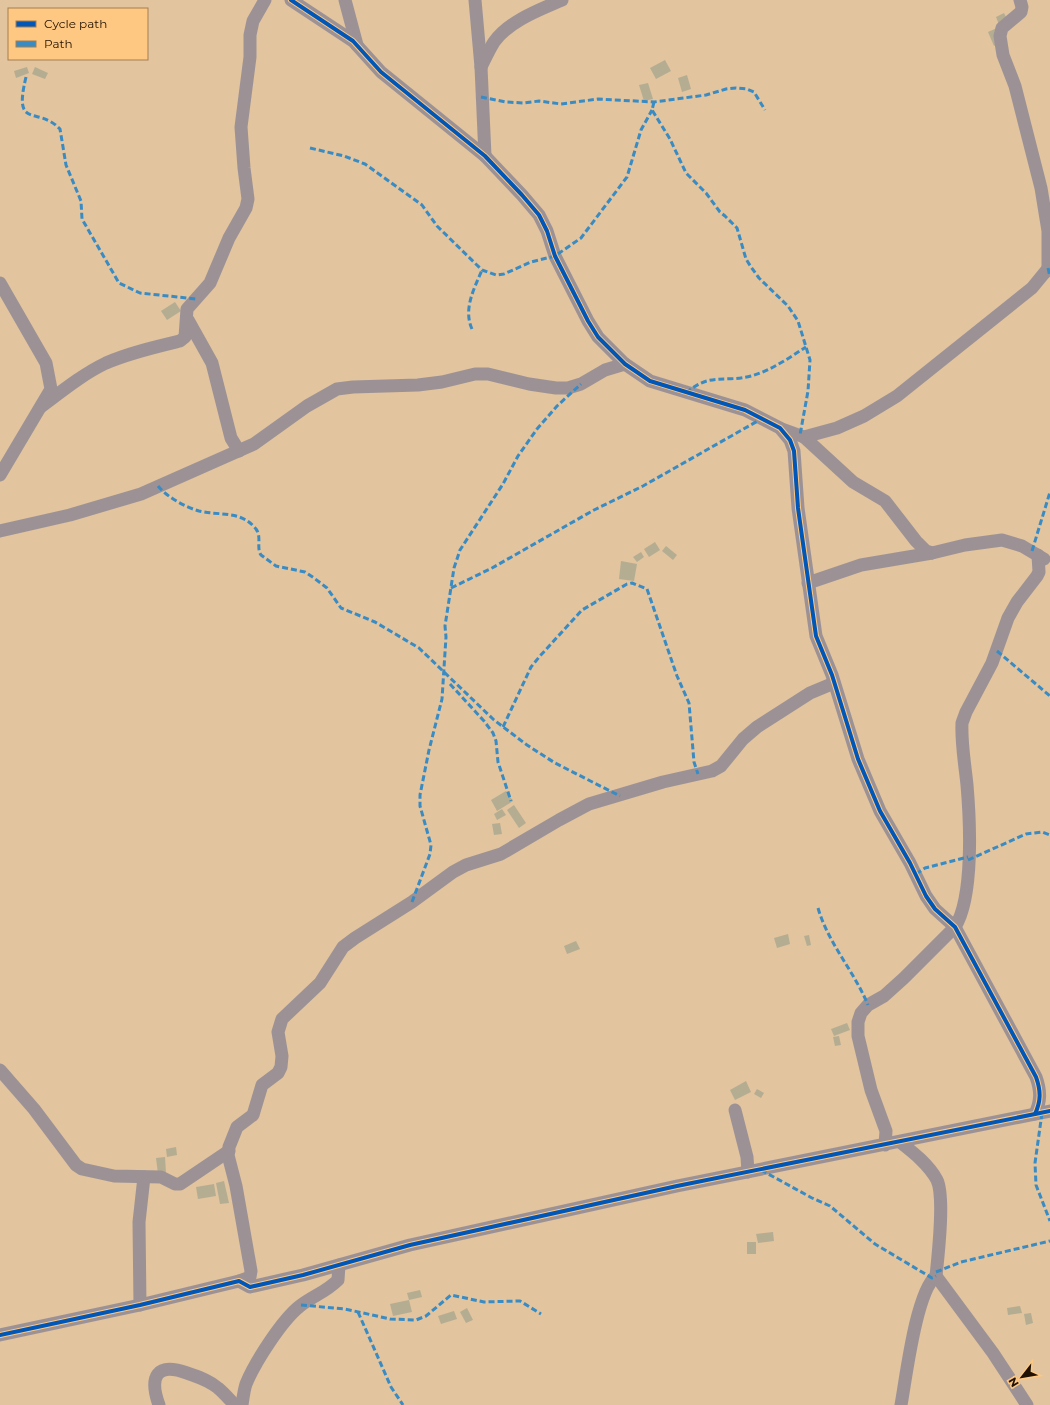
<svg xmlns="http://www.w3.org/2000/svg" width="1050" height="1405" viewBox="0 0 1050 1405" font-family="Montserrat,sans-serif">
  <style>
    .building { fill: #b5ad92 }
    .lines { fill: none; stroke-linecap: round; stroke-linejoin: round }
    .minor { stroke: #9c9296; stroke-width: 13 }
    .quiet { stroke: #398bc4; stroke-width: 3; stroke-dasharray: 6 3; stroke-linecap: butt }
    .cycleway-casing { stroke: #fec882; stroke-width: 6 }
    .cycleway { stroke: #0057b8; stroke-width: 4 }
  </style>
  <rect width="100%" height="100%" fill="#e2c49e"/>
  <g class="building">
    <path d="M1004 13 1009 23 1000 27 996 17Z"/>
    <path d="M997 28 1003 41 994 46 988 32Z"/>
    <path d="M665 60 671 71 656 79 650 68Z"/>
    <path d="M27 67 29 73 16 78 14 71Z"/>
    <path d="M35 67 48 73 45 79 32 74Z"/>
    <path d="M687 75 691 89 682 92 678 78Z"/>
    <path d="M648 83 653 99 644 101 639 85Z"/>
    <path d="M175 302 181 311 167 320 161 311Z"/>
    <path d="M655 542 660 550 649 557 644 549Z"/>
    <path d="M666 546 677 555 673 560 662 551Z"/>
    <path d="M641 552 644 557 637 562 633 557Z"/>
    <path d="M621 561 637 564 634 581 619 579Z"/>
    <path d="M506 791 513 801 497 811 491 800Z"/>
    <path d="M514 805 526 823 519 828 507 810Z"/>
    <path d="M502 809 506 815 497 820 494 814Z"/>
    <path d="M500 823 502 834 494 835 492 824Z"/>
    <path d="M788 934 790 944 777 948 774 938Z"/>
    <path d="M809 935 811 945 807 946 804 936Z"/>
    <path d="M576 941 580 949 567 954 564 946Z"/>
    <path d="M847 1023 850 1030 834 1036 831 1029Z"/>
    <path d="M839 1036 841 1045 835 1046 833 1037Z"/>
    <path d="M746 1081 751 1092 735 1100 730 1090Z"/>
    <path d="M757 1089 764 1093 761 1098 754 1094Z"/>
    <path d="M176 1147 177 1155 167 1157 166 1149Z"/>
    <path d="M165 1157 166 1173 158 1174 156 1158Z"/>
    <path d="M224 1181 229 1203 220 1204 216 1183Z"/>
    <path d="M214 1184 216 1196 198 1199 196 1187Z"/>
    <path d="M773 1232 774 1241 758 1243 756 1234Z"/>
    <rect x="747" y="1242" width="9" height="12"/>
    <path d="M420 1290 422 1297 409 1300 407 1293Z"/>
    <path d="M409 1300 412 1312 393 1316 390 1304Z"/>
    <path d="M1020 1306 1022 1313 1008 1315 1007 1308Z"/>
    <path d="M467 1308 473 1320 466 1323 460 1312Z"/>
    <path d="M454 1311 457 1319 441 1324 438 1316Z"/>
    <path d="M1031 1313 1033 1323 1026 1325 1024 1314Z"/>
  </g>
  <g class="lines">
    <g class="minor">
      <path d="M291 0 353 41 381 72 485 156 522 195 539 215 547 231 555 256 588 321 598 337 625 364 650 381 745 410 780 428 790 440 794 451 798 508 816 636 832 675 858 759 880 811 910 863 926 896 935 909 955 927 1036 1077C1041 1091 1041 1101 1035 1114"/>
      <path d="M345 0 357 45"/>
      <path d="M475 0 481 67 485 156"/>
      <path d="M1020 0 1022 7 1021 12 1002 28 1000 36 1003 55 1015 86 1041 188 1048 231V268"/>
      <path d="M481 67C485 59 489 50 494 42 509 21 539 10 562 0"/>
      <path d="M0 283 46 363 51 389 0 475"/>
      <path d="M188 320 212 363 231 438 239 451"/>
      <path d="M42 406C62 391 83 374 106 363 129 353 155 347 180 341L185 337 187 309 210 283 229 238 246 208 248 199 244 168 241 127 250 57V35L253 21 265 0"/>
      <path d="M782 429 804 437 837 428 864 416 897 396 1032 288 1050 266"/>
      <path d="M804 437 853 482 885 501 916 541 926 551 932 553"/>
      <path d="M0 531 70 515 141 494 254 444 307 406 337 389 353 387 418 385 442 382 475 374H488L529 384 556 388H568L581 384 605 370 625 364"/>
      <path d="M808 583 861 565 932 553 965 545 1002 540 1022 546 1044 559"/>
      <path d="M0 1070 34 1109 76 1165 82 1169 114 1176 161 1177 175 1184H180L229 1151"/>
      <path d="M735 1110 747 1157 748 1172"/>
      <path d="M900 1142C914 1153 929 1165 937 1180 945 1197 938 1256 936 1276L993 1353 1027 1405"/>
      <path d="M885 1145 886 1131 871 1090 858 1036V1022L861 1013 868 1005 884 996 904 978 955 927C974 897 970 820 967 785 965 765 961 743 962 723L966 712 992 663 1008 618 1017 602 1037 576 1039 572 1038 555"/>
      <path d="M239 1281 250 1277 251 1271 236 1186 228 1155 229 1147 237 1127 253 1115 262 1085 278 1073 281 1067 282 1056 278 1032 282 1019 320 983 343 947 355 938 412 902 453 872 466 865 501 854 559 820 589 804 663 782 712 771 721 766 743 739 757 727 810 693 834 683"/>
      <path d="M140 1305 139 1222 144 1177"/>
      <path d="M0 1335 140 1305 239 1281 250 1287 303 1275 410 1245 677 1186 1050 1111"/>
      <path d="M159 1405C149 1377 156 1362 187 1373 198 1377 209 1380 218 1388 224 1393 229 1399 235 1405"/>
      <path d="M242 1405C243 1398 244 1390 246 1384 255 1362 282 1320 300 1306 313 1296 326 1292 338 1280L339 1265"/>
      <path d="M901 1405C906 1378 916 1292 936 1276"/>
    </g>
    <g class="quiet">
      <path d="M26 77C13 131 37 105 60 129L66 165 81 201 82 219 119 283 140 293 196 299"/>
      <path d="M481 97 506 102 524 103 539 101 561 104 598 99 654 102 706 95 726 89 736 88 747 89 754 92 765 110"/>
      <path d="M654 102 652 110 670 139 686 173 706 193 720 212 725 216 737 228 746 259 751 267 759 278 788 306 798 321 810 360 808 391 800 435"/>
      <path d="M310 148 344 156 365 164 422 205 437 226 482 270 496 275 504 274 531 262 555 256 581 238 627 177 641 130 652 110"/>
      <path d="M1048 268 1050 277"/>
      <path d="M472 329C463 309 474 289 482 270"/>
      <path d="M686 393C710 372 724 383 751 376 770 371 789 358 806 347"/>
      <path d="M158 486C167 497 185 507 199 511 220 516 241 510 256 529 262 537 256 548 261 555L276 566 305 572 314 578 327 588 341 608 375 622 419 648 494 720 527 745 555 763 620 796"/>
      <path d="M1032 551 1050 492"/>
      <path d="M451 588 492 568 594 510 643 486 763 418"/>
      <path d="M997 651 1050 696"/>
      <path d="M450 684 484 721 493 733 496 741 498 762 511 801"/>
      <path d="M503 727 531 667 540 656 582 610 627 584 632 583 647 589 677 676 689 703 694 762 698 774"/>
      <path d="M968 860 1026 834 1042 832 1050 835"/>
      <path d="M916 874 925 868 968 857"/>
      <path d="M412 902 430 854 431 845 420 806V795L429 750 442 699 446 637 445 626 454 568 460 550 503 484 518 456 537 429 557 406 581 384"/>
      <path d="M818 908C828 943 854 971 868 1005"/>
      <path d="M1042 1113 1035 1163 1036 1185 1050 1221"/>
      <path d="M761 1170 812 1198 830 1206 875 1244 932 1278 936 1276"/>
      <path d="M936 1272 961 1262 1050 1241"/>
      <path d="M301 1305 345 1309 390 1319 416 1320 426 1316 451 1295 484 1302 520 1301 541 1314"/>
      <path d="M358 1312 391 1387 403 1405"/>
    </g>
    <defs>
      <g id="cycleway">
        <path d="M291 0 353 41 381 72 485 156 522 195 539 215 547 231 555 256 588 321 598 337 625 364 650 381 745 410 780 428 790 440 794 451 798 508 816 636 832 675 858 759 880 811 910 863 926 896 935 909 955 927 1036 1077C1041 1091 1041 1101 1035 1114"/>
        <path d="M0 1335 140 1305 239 1281 250 1287 303 1275 410 1245 677 1186 1050 1111"/>
      </g>
    </defs>
    <use href="#cycleway" class="cycleway-casing"/>
    <use href="#cycleway" class="cycleway"/>
  </g>
  <rect x="8" y="8" width="140" height="52" fill="#fec882" stroke="#a57f4e"/>
  <rect x="16" y="21" width="20" height="6" fill="#0057b8" stroke="#a57f4e"/>
  <text x="44" y="28" font-size="12" fill="#201100">Cycle path</text>
  <rect x="16" y="41" width="20" height="6" fill="#398bc4" stroke="#a57f4e"/>
  <text x="44" y="48" font-size="12" fill="#201100">Path</text>
  <g transform="translate(1022 1377) rotate(239)" stroke="#fec882" stroke-width="3" paint-order="stroke">
  <path d="M0-3L7 15L0 10L-7 15Z" fill="#201100"/>
  <text y="-6" font-size="11" font-weight="bold" text-anchor="middle" fill="#201100">N</text>
  </g>
</svg>
